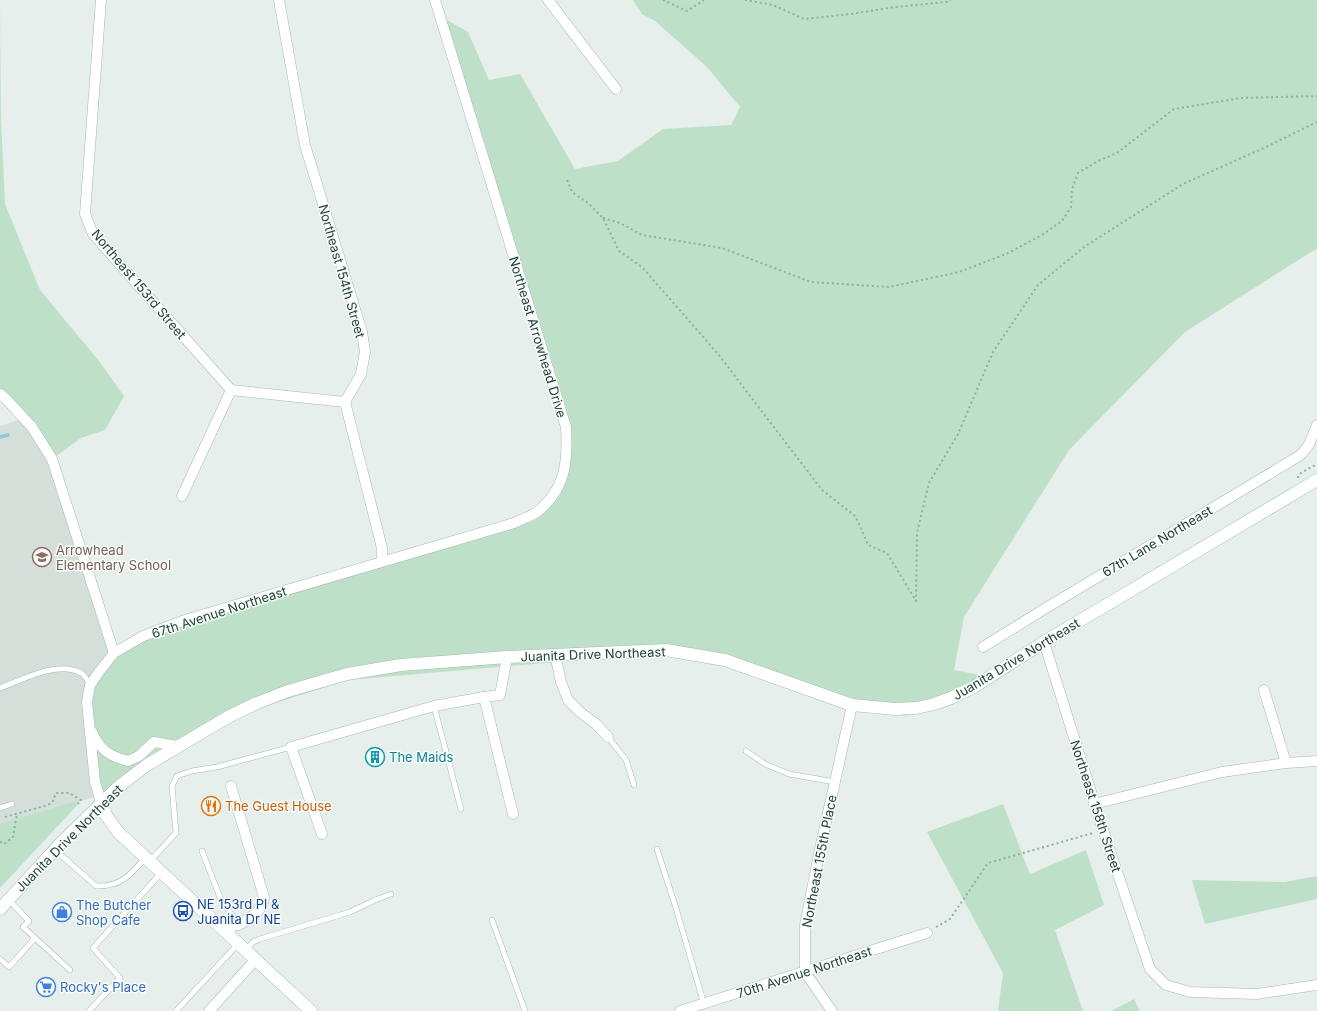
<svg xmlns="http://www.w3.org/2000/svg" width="1317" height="1011" viewBox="0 0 1317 1011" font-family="Inter,sans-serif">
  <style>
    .built { fill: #d4dfda }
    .green { fill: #bfe0c8 }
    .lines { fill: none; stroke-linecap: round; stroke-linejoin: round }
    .stream { stroke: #8ec9d4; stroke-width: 3.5 }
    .lane-casing { stroke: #a8b8b2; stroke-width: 6 }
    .street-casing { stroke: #a8b8b2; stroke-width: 11 }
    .secondary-casing { stroke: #a4bbb3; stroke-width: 13 }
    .path { stroke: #86b3a5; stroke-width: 2; stroke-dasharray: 2 3; stroke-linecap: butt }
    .lane { stroke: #fff; stroke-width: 5 }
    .street { stroke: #fff; stroke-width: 10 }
    .secondary { stroke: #fff; stroke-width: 12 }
    .labels { text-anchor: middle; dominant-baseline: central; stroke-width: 3; stroke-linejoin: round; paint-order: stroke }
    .street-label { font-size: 13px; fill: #24423a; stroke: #f7fbf9 }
    .education-label { font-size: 13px; fill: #785e54; stroke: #f7fbf9; text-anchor: start }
    .culture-label { font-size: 13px; fill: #0d838f; stroke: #f7fbf9; text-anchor: start }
    .food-label { font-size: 13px; fill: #c56008; stroke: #f7fbf9; text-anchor: start }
    .transit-label { font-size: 13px; fill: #164399; stroke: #f7fbf9; text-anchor: start }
    .shop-label { font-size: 13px; fill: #366cbe; stroke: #f7fbf9; text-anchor: start }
  </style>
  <rect width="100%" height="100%" fill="#e6efeb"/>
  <path class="built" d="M24 418 52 460 116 654 86 702 94 797 0 825V426Z"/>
  <g class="green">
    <path d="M0 0 1 118 5 204 40 290 99 361 124 396 105 430 81 438 52 459 0 394Z"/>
    <path d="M633 0H1317V249L1311 252 1185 332 1069 450 964 617 954 670 997 678 954 704 905 716 852 705 725 660 667 655 556 662 348 680 228 718 94 797 86 702 90 685 114 653 143 636 514 523 550 500 567 450 440 16 468 32 489 80 520 74 575 169 618 161 663 129 731 125 740 107 707 67 655 21 642 14Z"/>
    <path d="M83 799 0 888V824Z"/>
    <path d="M1003 804 1030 874 1086 850 1104 905 1055 930 1083 1011H998L1003 973 927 832Z"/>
    <path d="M1317 876V899L1205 924 1192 880 1285 882Z"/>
    <path d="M1134 999 1140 1011H1111Z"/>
  </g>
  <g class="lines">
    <path class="stream" d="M0 437 8 435"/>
    <defs>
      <g id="lane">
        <path d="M0 688C22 680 58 660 81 673 85 675 88 681 90 685"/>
        <path d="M434 706 461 809"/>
        <path d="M608 737 626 760 634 785"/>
        <path d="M746 751 765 764 789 774 835 782"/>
        <path d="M0 808 12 804"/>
        <path d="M657 849 675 905 704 1004"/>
        <path d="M55 850 96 886C120 887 131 875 145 858"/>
        <path d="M202 851 221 900 239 924"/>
        <path d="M150 861 176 833 172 786 177 776 192 771 217 767 291 747"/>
        <path d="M9 900 29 921 23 927 70 970"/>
        <path d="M492 920 525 1011"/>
        <path d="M246 950 253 942 260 939 350 912 375 900 391 894"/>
        <path d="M0 959 9 967 35 938"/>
        <path d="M89 1011 120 978 93 948 162 872"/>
        <path d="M176 1011 238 944"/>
      </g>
      <g id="street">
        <path d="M101 0 85 214 93 234 231 390 345 402"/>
        <path d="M279 0 305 145 362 332 365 352 361 374 345 402 382 548V561"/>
        <path d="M548 0 616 89"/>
        <path d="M0 394 5 398 32 427 52 459 114 653"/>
        <path d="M182 496 231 390"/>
        <path d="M1044 642 1103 830 1150 969 1166 985 1190 992 1257 994 1317 985"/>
        <path d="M983 647 1041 611 1299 456C1311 446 1311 438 1317 425"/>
        <path d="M555 654 561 682 568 700 580 712 596 724 608 737"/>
        <path d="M507 657 500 695 484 697 513 814"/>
        <path d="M1264 690 1286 763"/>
        <path d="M92 732C100 750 109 756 128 761L139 756 154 742 177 746"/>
        <path d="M101 802 95 782 87 702 90 685 99 672 114 653 143 636 185 620 514 523C522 519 531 516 537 512 566 489 568 461 566 427L435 0"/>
        <path d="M1094 804 1222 772 1286 763 1317 761"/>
        <path d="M322 834 291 747 434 706 484 697"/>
        <path d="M227 933 234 925H239C249 918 264 911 264 897L231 786"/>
        <path d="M209 1011 256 959"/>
        <path d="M680 1011 927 933"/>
        <path d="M832 1011 805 972V925L820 849 852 705"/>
      </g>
      <g id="secondary">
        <path d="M101 802 106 815 118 832 311 1011"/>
        <path d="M0 909 60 844 118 787 147 765 228 717 257 703 288 691 347 674 401 665 507 657 666 650 725 660 852 705 895 709 916 708 934 704 951 698 974 687 1044 642 1317 480"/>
      </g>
    </defs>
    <use href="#lane" class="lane-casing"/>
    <use href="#street" class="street-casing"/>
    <use href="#secondary" class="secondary-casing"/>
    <g class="path">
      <path d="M663 0 687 11 704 0"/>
      <path d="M745 0 773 5 804 19 851 14 895 7 946 2 951 0"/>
      <path d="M567 180 572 192 588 203 603 218 619 251 642 267 718 354 822 490 855 516 861 528 868 545 887 553 916 601 917 533 929 483 958 434 993 352 1038 285 1084 247 1183 184 1266 147 1317 122"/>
      <path d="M603 218 620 223 642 235 722 248 811 282 889 287 959 272 1006 254 1042 235 1062 221 1071 207 1072 189 1078 173 1098 161 1117 153 1174 109 1241 98 1317 96"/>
      <path d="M1298 478V476L1301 473 1317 464"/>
      <path d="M5 817 48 805 53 801 56 793H69L81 800 78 804"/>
      <path d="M0 842 4 844 13 837 17 814"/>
      <path d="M936 927 950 919 988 863 1093 833"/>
    </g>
    <use href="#lane" class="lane"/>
    <use href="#street" class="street"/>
    <use href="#secondary" class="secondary"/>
  </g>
  <defs>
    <symbol id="school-ring" viewBox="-11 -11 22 22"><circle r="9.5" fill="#f7fbf9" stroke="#8d6e63" stroke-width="1.5"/><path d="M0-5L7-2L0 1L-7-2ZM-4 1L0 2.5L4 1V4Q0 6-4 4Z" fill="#8d6e63"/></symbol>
    <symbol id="building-ring" viewBox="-11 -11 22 22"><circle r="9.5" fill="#f7fbf9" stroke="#0f9aa8" stroke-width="1.5"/><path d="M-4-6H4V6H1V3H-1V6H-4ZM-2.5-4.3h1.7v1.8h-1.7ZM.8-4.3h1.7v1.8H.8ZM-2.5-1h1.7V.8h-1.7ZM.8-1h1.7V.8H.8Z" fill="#0f9aa8"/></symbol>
    <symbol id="restaurant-ring" viewBox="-11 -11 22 22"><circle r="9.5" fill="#f7fbf9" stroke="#e8710a" stroke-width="1.5"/><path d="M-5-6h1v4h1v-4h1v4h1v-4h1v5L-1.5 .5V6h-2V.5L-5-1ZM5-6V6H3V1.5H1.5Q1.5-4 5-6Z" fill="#e8710a"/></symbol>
    <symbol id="bus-ring" viewBox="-11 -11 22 22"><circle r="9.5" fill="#f7fbf9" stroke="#1a4fb4" stroke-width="1.5"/><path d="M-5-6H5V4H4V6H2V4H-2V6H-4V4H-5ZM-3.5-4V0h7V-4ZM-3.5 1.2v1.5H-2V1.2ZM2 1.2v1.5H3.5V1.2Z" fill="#1a4fb4"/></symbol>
    <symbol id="shop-ring" viewBox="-11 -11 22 22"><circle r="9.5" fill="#f7fbf9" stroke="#3f7fe0" stroke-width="1.5"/><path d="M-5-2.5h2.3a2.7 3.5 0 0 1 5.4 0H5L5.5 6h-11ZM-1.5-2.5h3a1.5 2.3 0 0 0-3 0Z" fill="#3f7fe0"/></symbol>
    <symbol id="supermarket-ring" viewBox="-11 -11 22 22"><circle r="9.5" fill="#f7fbf9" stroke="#3f7fe0" stroke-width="1.5"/><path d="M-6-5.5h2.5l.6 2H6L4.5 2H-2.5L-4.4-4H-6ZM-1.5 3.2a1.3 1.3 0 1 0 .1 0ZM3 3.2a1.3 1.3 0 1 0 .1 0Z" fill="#3f7fe0"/></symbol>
  </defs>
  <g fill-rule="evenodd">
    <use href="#school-ring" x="31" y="546" width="22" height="22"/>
    <use href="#building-ring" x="364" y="746" width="22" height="22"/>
    <use href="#restaurant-ring" x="200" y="795" width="22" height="22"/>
    <use href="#bus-ring" x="172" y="900" width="22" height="22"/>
    <use href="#shop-ring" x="51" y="901" width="22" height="22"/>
    <use href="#supermarket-ring" x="35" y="976" width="22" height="22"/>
  </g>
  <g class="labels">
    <g class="street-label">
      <text transform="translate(342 271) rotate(74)">Northeast 154th Street</text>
      <text transform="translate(139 284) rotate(50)">Northeast 153rd Street</text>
      <text transform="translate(538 337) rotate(73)">Northeast Arrowhead Drive</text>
      <text transform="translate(1157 541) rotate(-31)">67th Lane Northeast</text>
      <text transform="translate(219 612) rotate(-18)">67th Avenue Northeast</text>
      <text transform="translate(593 654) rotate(-2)">Juanita Drive Northeast</text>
      <text transform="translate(1016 659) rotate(-31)">Juanita Drive Northeast</text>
      <text transform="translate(1096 806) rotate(72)">Northeast 158th Street</text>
      <text transform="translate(69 838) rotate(-45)">Juanita Drive Northeast</text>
      <text transform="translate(819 861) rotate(-79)">Northeast 155th Place</text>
      <text transform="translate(804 972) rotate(-18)">70th Avenue Northeast</text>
    </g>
    <g class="education-label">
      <text x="56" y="550">Arrowhead<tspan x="56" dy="15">Elementary School</tspan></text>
    </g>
    <g class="culture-label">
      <text x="389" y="757">The Maids</text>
    </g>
    <g class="food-label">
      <text x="225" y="806">The Guest House</text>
    </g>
    <g class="transit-label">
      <text x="197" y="904">NE 153rd Pl &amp;<tspan x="197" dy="15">Juanita Dr NE</tspan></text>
    </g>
    <g class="shop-label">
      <text x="76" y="905">The Butcher<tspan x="76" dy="15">Shop Cafe</tspan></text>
      <text x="60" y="987">Rocky's Place</text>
    </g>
  </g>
</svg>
